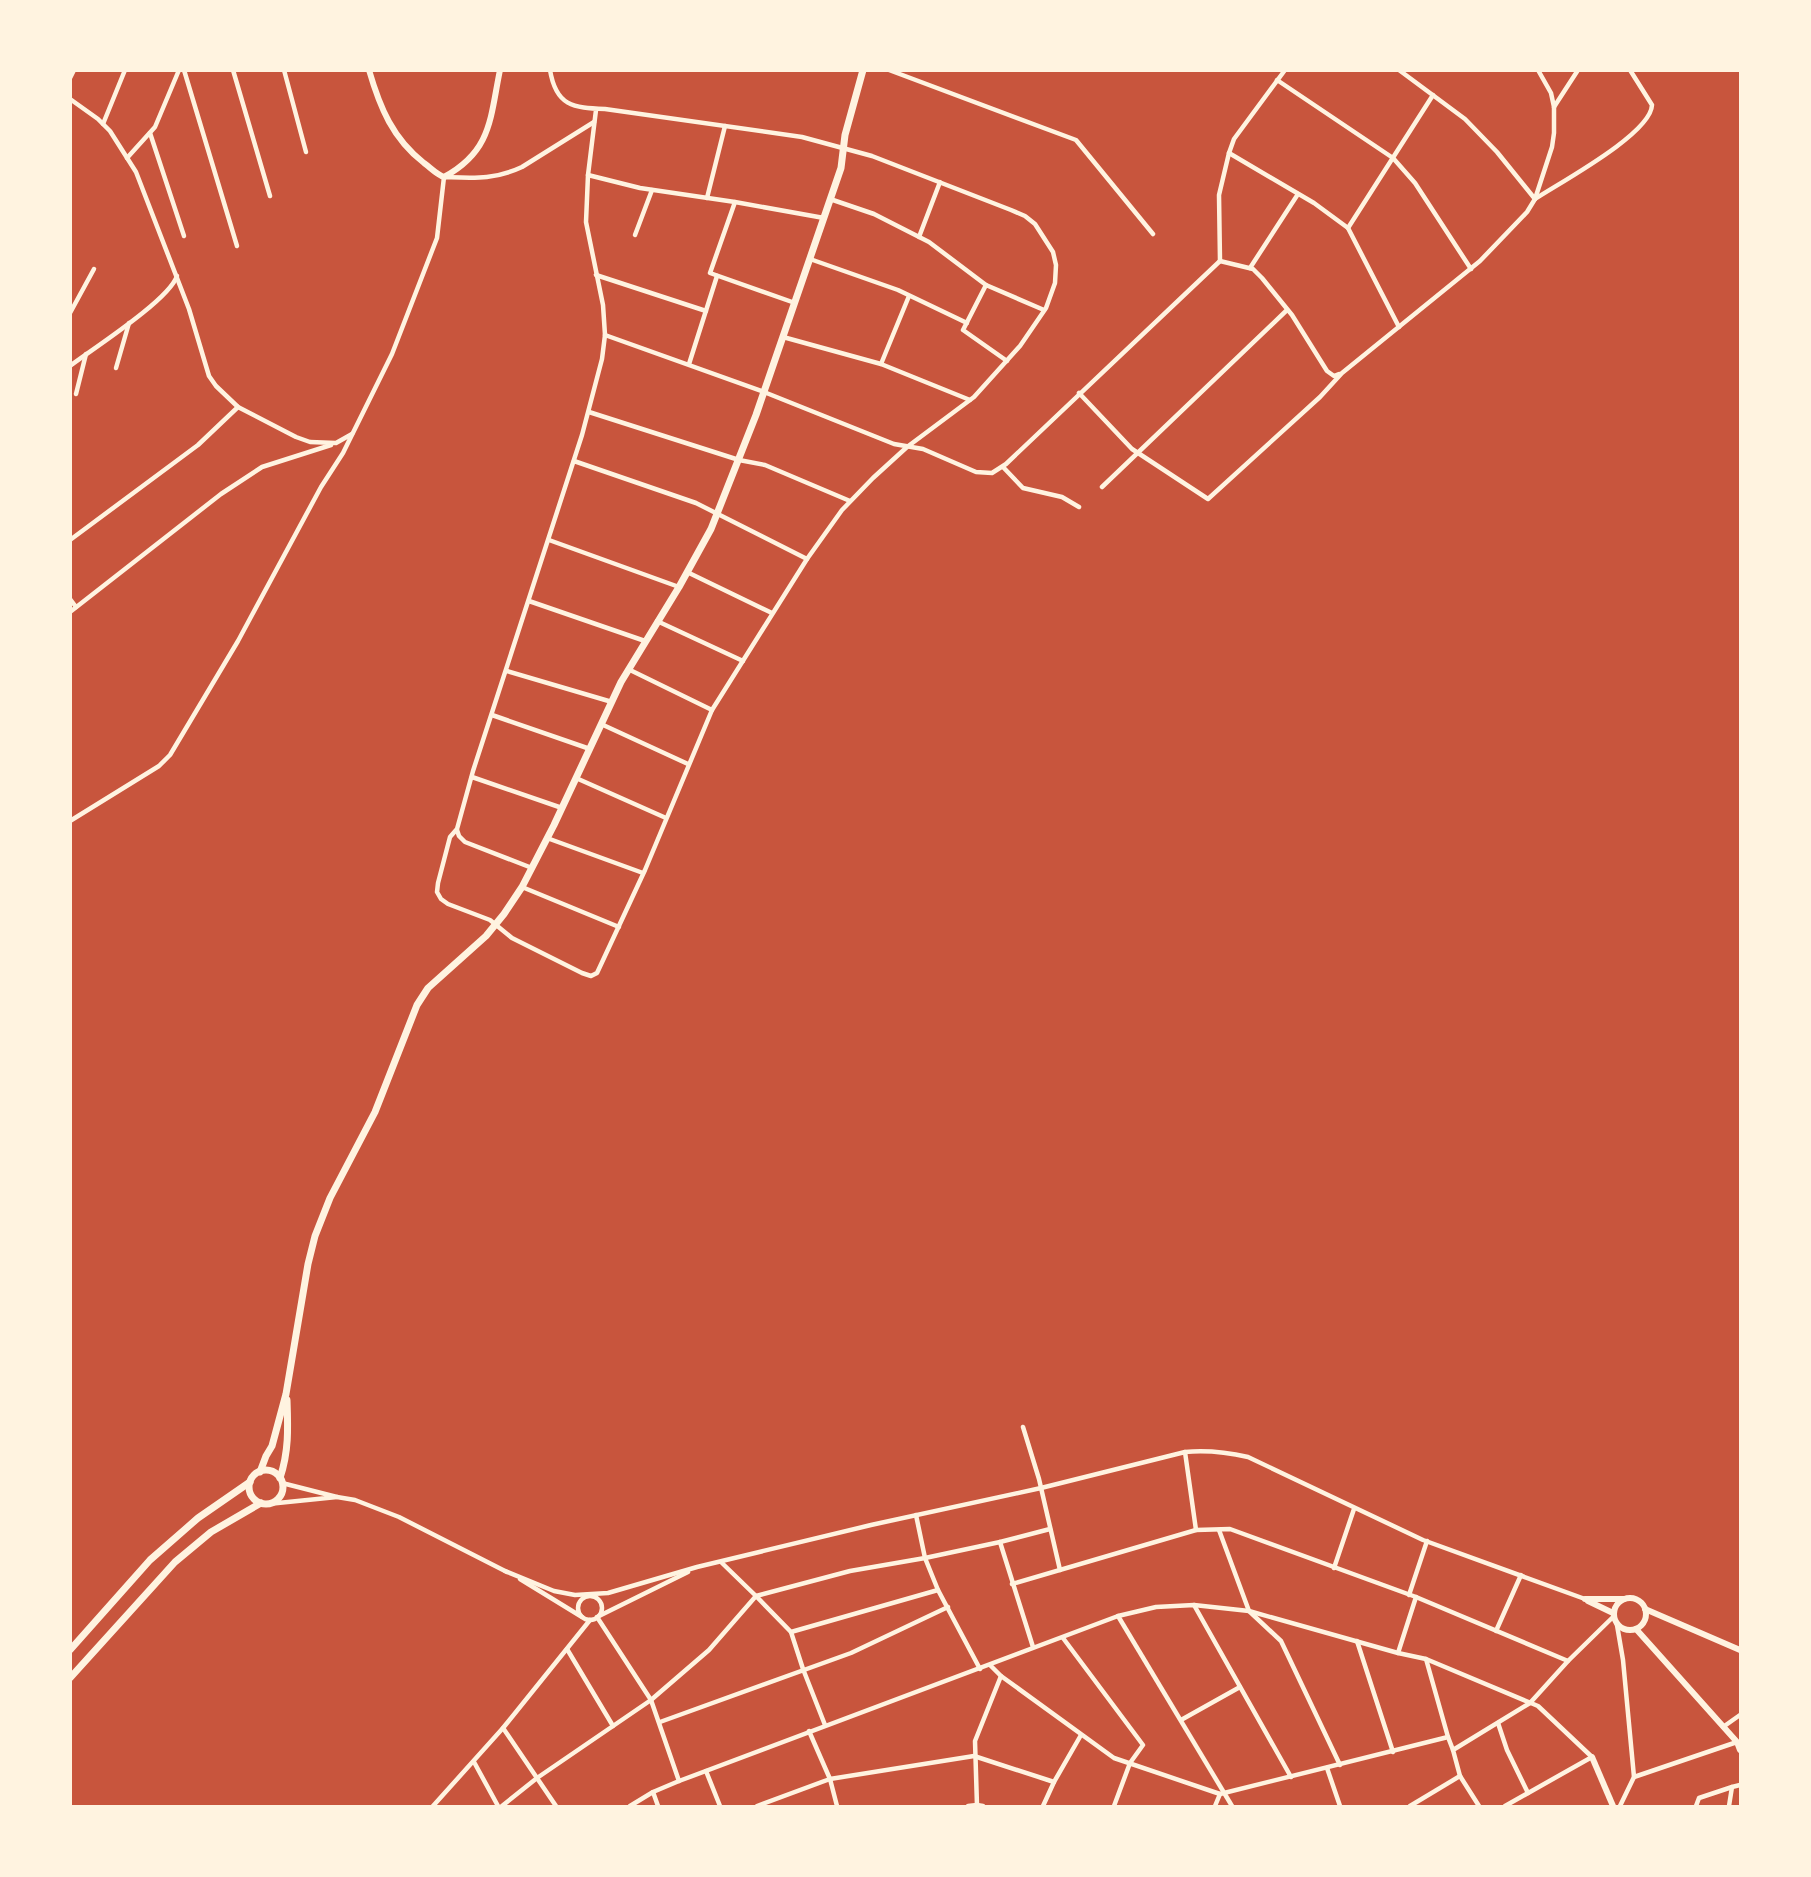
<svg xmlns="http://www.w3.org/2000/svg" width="1811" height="1877" viewBox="0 0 1811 1877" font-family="'Public Sans',sans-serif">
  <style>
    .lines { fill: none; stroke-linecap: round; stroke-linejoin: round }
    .minor { stroke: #fff3e0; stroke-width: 4.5 }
    .tertiary { stroke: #fff3e0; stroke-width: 6 }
    .secondary { stroke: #fff3e0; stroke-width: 7 }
  </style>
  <rect width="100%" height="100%" fill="#c8553d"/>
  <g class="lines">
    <g class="minor">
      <path d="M184 70 237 246"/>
      <path d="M233 70 270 196"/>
      <path d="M284 70 306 152"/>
      <path d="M550 70C556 106 573 108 605 109L802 137 872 156 1011 210 1025 216 1035 224 1053 252 1056 265 1055 283 1046 308 1020 346 974 397 907 447 873 478 842 510 807 559 712 710 645 870 597 973 591 976 582 973 512 938 490 920 448 904 441 899 437 892 438 883 450 837 457 829 473 771 582 435 602 359 605 335 603 305 586 222 588 175 596 110"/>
      <path d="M889 70 1076 140 1153 234"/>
      <path d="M1399 70 1465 119 1497 152 1535 199"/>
      <path d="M70 78 74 70"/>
      <path d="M1277 80 1393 158 1415 183 1471 269"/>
      <path d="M70 99 98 119 110 131 136 172 189 309 209 376 216 386 238 407 296 437 310 442 336 443 352 434"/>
      <path d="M1554 107 1578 70"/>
      <path d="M103 124 125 70"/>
      <path d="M150 133 184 236"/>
      <path d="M1229 153 1314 203 1348 228 1399 327"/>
      <path d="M127 158 155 127 179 70"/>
      <path d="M588 175 640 188 735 202 824 218"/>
      <path d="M707 198 725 126"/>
      <path d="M830 199 874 214 929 242 986 285"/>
      <path d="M1535 199C1559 183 1651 134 1652 105L1630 70"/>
      <path d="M735 202 710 273 795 303"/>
      <path d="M1348 228 1433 95"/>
      <path d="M635 235 652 190"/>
      <path d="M919 237 940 182"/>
      <path d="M810 259 898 290 967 323"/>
      <path d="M1220 261 1219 195 1229 153 1234 139 1285 70"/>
      <path d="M1220 261 1253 269 1262 278 1292 315 1327 371 1334 376 1339 374"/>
      <path d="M1250 268 1298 194"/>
      <path d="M596 275 706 311"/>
      <path d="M70 313 94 269"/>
      <path d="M605 335 764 392 894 444 923 449 976 472 992 473 1006 464 1220 261"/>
      <path d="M783 337 881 364 970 400"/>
      <path d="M1007 361 963 330 986 285 1044 310"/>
      <path d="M689 364 717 276"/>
      <path d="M881 364 909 296"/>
      <path d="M70 366C94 348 169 300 177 276"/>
      <path d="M116 368 129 323"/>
      <path d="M1079 393 1132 449 1208 499 1320 397 1342 373 1480 261 1527 212 1535 199 1552 147 1554 133V107L1551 93 1538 70"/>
      <path d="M76 394 86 354"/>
      <path d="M589 412 739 460 765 465 850 501"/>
      <path d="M574 461 696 503 807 559"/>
      <path d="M1003 467 1023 488 1062 497 1079 507"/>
      <path d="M1102 487 1287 310"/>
      <path d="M70 540 198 445 238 407"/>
      <path d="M549 540 679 587"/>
      <path d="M687 572 772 613"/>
      <path d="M70 599 76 607"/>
      <path d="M529 601 645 641"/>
      <path d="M70 612 221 494 262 467 331 445"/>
      <path d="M657 621 743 661"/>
      <path d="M628 669 712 710"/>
      <path d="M507 671 612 702"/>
      <path d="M492 715 590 749"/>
      <path d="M601 724 688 764"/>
      <path d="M472 777 562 808"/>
      <path d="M576 778 666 818"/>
      <path d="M70 821 159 766 170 755 238 641 321 487 343 453 392 354 437 238 444 177C474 178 494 180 522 167L594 122"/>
      <path d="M457 830 459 836 465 842 532 868"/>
      <path d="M547 838 643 873"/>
      <path d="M522 887 619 927"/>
      <path d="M1023 1427 1039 1479 1060 1570"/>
      <path d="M1185 1452 1196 1530"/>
      <path d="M337 1497 355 1500 399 1517 507 1572"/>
      <path d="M268 1504 337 1497 282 1483"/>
      <path d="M1219 1530 1249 1611 1281 1641 1340 1765"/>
      <path d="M1000 1542 1050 1529"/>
      <path d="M722 1563 756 1596 850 1571 925 1558 916 1515"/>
      <path d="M1334 1568 1354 1509"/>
      <path d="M505 1571 554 1591 575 1595 608 1593 697 1567 871 1525 1041 1488 1185 1452C1207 1450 1226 1452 1248 1457L1423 1540 1585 1599"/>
      <path d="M520 1579 582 1617"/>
      <path d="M1012 1584 1196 1530 1230 1529 1416 1597 1568 1661"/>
      <path d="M1409 1595 1427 1541"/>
      <circle cx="590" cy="1608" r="12"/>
      <path d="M1194 1605 1291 1777"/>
      <path d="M1118 1616 1232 1806"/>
      <path d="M1617 1625 1623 1660 1634 1777 1620 1806"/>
      <path d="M1496 1631 1521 1575"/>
      <path d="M791 1632 803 1669 825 1725"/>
      <path d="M1063 1638 1143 1745 1130 1763 1114 1806"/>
      <path d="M1357 1641 1393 1752"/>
      <path d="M567 1649 613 1726"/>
      <path d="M1398 1653 1416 1597"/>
      <path d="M1426 1659 1448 1737"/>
      <path d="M990 1665 1001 1676 1114 1758 1220 1794 1448 1737 1453 1750"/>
      <path d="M980 1669 938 1590 925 1558 1000 1542 1033 1647"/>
      <path d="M1181 1720 1240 1687"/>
      <path d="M660 1722 851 1653 948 1607"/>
      <path d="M1498 1723 1507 1750 1528 1793"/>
      <path d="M1723 1727 1740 1715"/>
      <path d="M503 1728 556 1806"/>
      <path d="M809 1731 830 1779 837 1806"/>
      <path d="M474 1762 498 1806"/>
      <path d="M1327 1768 1340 1806"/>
      <path d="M706 1771 720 1806"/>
      <path d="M1634 1777 1737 1742"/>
      <path d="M679 1781 651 1700 597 1617 688 1572"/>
      <path d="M653 1792 658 1806"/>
      <path d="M433 1806 503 1728 590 1620"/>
      <path d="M502 1806 537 1778 651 1700 709 1650 756 1596 791 1632 938 1590"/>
      <path d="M630 1806 653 1792 679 1781 1118 1616 1156 1607 1194 1605 1249 1611 1398 1653 1426 1659 1538 1706 1592 1757 1505 1806"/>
      <path d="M757 1806 830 1779 974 1756 1054 1782"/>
      <path d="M968 1806 977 1805 983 1806"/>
      <path d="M977 1806 975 1741 1001 1676"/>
      <path d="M1043 1806 1054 1782 1081 1735"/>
      <path d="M1215 1806 1220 1794"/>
      <path d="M1410 1806 1460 1776"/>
      <path d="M1479 1806 1460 1776 1453 1750 1530 1703 1568 1661 1613 1617"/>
      <path d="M1696 1806 1699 1798 1732 1787"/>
      <path d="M1729 1806 1732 1787 1740 1785"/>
    </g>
    <g class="tertiary">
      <path d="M369 70C380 108 393 139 424 163 431 168 436 174 444 177 492 151 490 118 500 70"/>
      <circle cx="1630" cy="1614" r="16"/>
      <path d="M1585 1599H1624"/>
      <path d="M1588 1601 1613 1613"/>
      <path d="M1645 1609 1740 1650"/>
      <path d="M1636 1629 1737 1742 1740 1750"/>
      <path d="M1592 1757 1613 1806"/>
    </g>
    <g class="secondary">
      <circle cx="266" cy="1487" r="17"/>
      <path d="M260 1472 266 1456 272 1446 286 1394 308 1264 315 1236 330 1198 375 1112 417 1005 428 988 486 936 504 914 522 887 554 825 621 682 679 587 711 529 756 415 841 168 845 135 863 70"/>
      <path d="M280 1478C289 1451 288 1428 287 1400"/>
      <path d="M70 1650 150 1560 198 1518 250 1482"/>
      <path d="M70 1678 175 1562 211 1532 261 1503"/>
    </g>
  </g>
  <rect width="1811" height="1877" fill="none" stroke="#fff3e0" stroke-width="144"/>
</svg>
